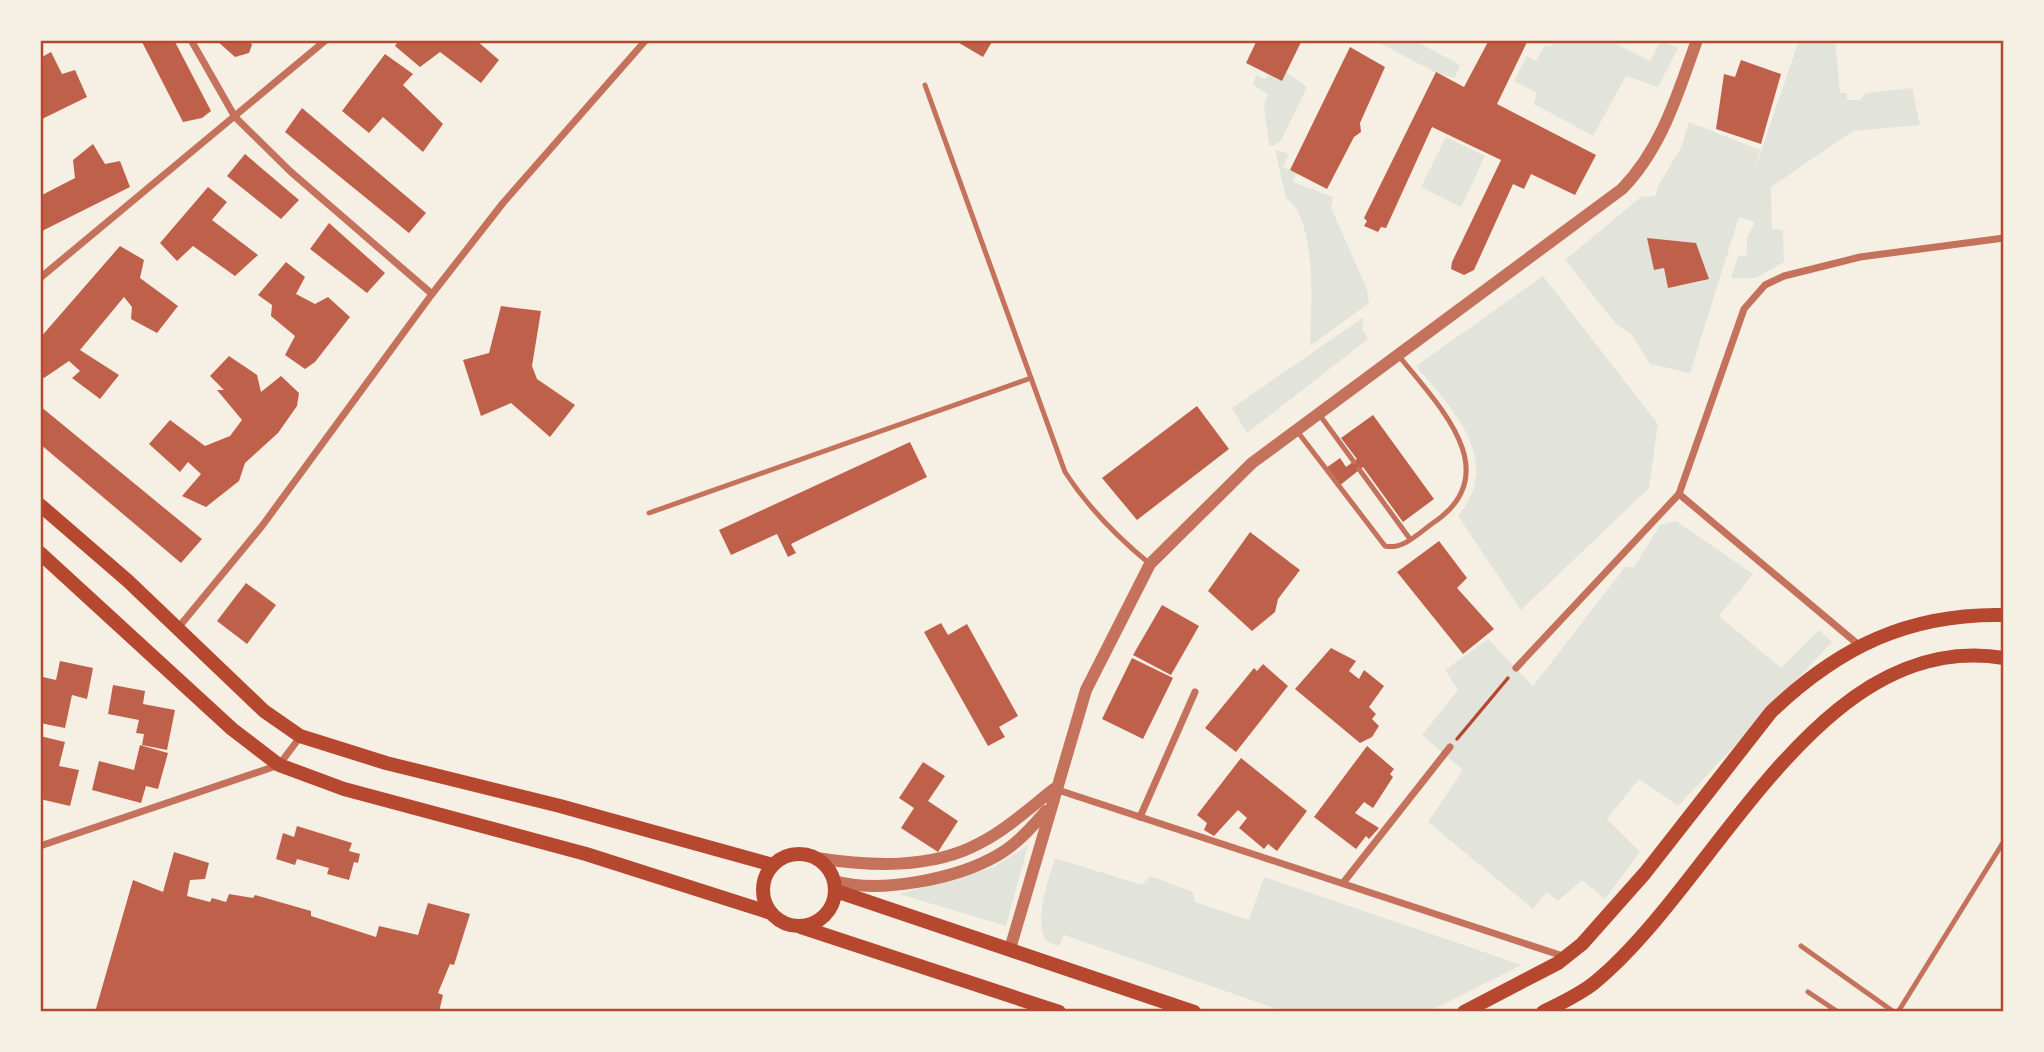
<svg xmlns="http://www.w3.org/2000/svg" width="2044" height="1052" viewBox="0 0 2044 1052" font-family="Overpass,sans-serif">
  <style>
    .green { fill: #e2e4dc }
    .building { fill: #bf614a }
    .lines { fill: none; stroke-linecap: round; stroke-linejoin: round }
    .path { stroke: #b5482f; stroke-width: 3.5 }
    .service { stroke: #c5725c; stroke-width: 5 }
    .minor { stroke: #c5725c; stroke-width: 7 }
    .tertiary { stroke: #c5725c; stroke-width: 12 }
    .secondary { stroke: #b5482f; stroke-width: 14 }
    .neatline { fill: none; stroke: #b5482f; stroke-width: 2.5 }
  </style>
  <rect width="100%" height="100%" fill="#f6efe4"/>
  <g class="green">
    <path d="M1374 40H1414L1460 65 1455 78 1438 74Z"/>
    <path d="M1555 40H1608L1650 61 1661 40 1678 48 1658 87 1626 76 1593 136 1534 104 1537 93 1514 81 1527 56 1536 61 1545 45 1550 47Z"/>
    <path d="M1799 40H1835L1840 93H1847V100H1860L1866 93 1912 88 1920 125 1853 131 1771 187 1772 229 1783 230 1784 262 1756 278H1731L1738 256 1747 255V238L1755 222 1739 217 1690 373 1650 364 1631 334 1616 324 1565 260 1641 197 1656 196 1658 186 1681 148 1689 122 1760 150 1754 172Z"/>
    <path d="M1286 72 1307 87 1281 141 1273 146 1269 145 1264 105 1268 95 1253 84 1256 75 1265 79 1269 75 1282 81Z"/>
    <path d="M1446 137 1485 156 1461 207 1421 187Z"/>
    <path d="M1275 150 1289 154 1283 167 1296 173 1293 182 1333 197 1331 208 1367 289 1369 303 1310 346C1311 310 1318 220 1286 198Z"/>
    <path d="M1543 276 1658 424 1649 488 1521 610 1458 516C1463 509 1469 501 1472 493 1491 446 1443 398 1416 366Z"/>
    <path d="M1364 317 1362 328 1368 339 1247 433 1232 408Z"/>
    <path d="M1676 521 1753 574 1719 616 1781 668 1819 630 1832 642 1678 806 1639 779 1607 819 1640 852 1605 899 1582 880 1558 901 1547 892 1533 909 1428 822 1463 770 1422 735 1458 690 1445 670 1488 639 1533 686 1625 567H1634L1660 525Z"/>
    <path d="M1028 845 1006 926 899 894 994 867Z"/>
    <path d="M1055 858 1142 885 1150 876 1193 892 1195 902 1249 920 1264 877 1522 965 1428 1012H1286L1064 935 1059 946 1047 942C1033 919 1048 882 1055 858Z"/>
  </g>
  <g class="building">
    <path d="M141 40H174L211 111 202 118 183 122Z"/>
    <path d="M216 40H250L252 45 249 53 235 57Z"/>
    <path d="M399 40H476L499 60 481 83 440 52 420 67 395 46Z"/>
    <path d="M954 40H993L983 57Z"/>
    <path d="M1257 40H1302L1282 81 1246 63Z"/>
    <path d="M1489 40H1528L1497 104 1596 155 1575 195 1531 174 1524 189 1513 184 1474 270 1464 275 1451 269 1452 262 1501 160 1432 127 1386 228 1381 227 1378 232 1364 226 1367 221 1364 218 1436 72 1464 87Z"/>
    <path d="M1350 47 1385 67 1360 123 1361 132 1354 137 1327 189 1290 170Z"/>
    <path d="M51 52 62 74 75 70 87 97 40 120V58Z"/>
    <path d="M385 54 413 74 403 85 443 124 423 152 383 117 369 133 342 111Z"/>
    <path d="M1741 60 1781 74 1761 144 1716 129 1724 74 1735 77Z"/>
    <path d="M302 108 426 213 409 233 285 132Z"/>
    <path d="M93 144 105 164 120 161 130 187 40 232V196L75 178 73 160Z"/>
    <path d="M245 154 299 200 281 219 227 176Z"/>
    <path d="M208 187 227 202 212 220 258 255 235 276 193 246 177 261 160 243Z"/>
    <path d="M329 223 385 273 367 293 310 249Z"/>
    <path d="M1647 238 1696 243 1709 279 1668 288 1664 268 1654 270Z"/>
    <path d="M120 246 144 260 140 278 178 306 157 333 131 319 132 307 124 297 80 350 119 375 100 399 72 378 80 371 69 361 44 378 40 375V338Z"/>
    <path d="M286 262 305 277 296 294 315 304 328 297 350 317 315 362 305 369 285 355 295 336 271 316 272 305 258 295Z"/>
    <path d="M501 306 541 311 532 366 537 379 575 405 550 437 511 403 481 416 463 360 489 353Z"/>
    <path d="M229 356 257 375 261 392 281 376 299 393 297 406 278 433 245 463 239 481 206 507 182 496 201 474 188 462 180 472 149 444 170 420 205 446 230 436 242 420 217 390H224L210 376Z"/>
    <path d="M40 406 202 539 181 563 40 444Z"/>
    <path d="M1197 406 1229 449 1137 520 1102 478Z"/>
    <path d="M1373 415 1434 499 1403 522 1363 467 1339 486 1326 468 1340 458 1346 467 1357 459 1341 438Z"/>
    <path d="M910 442 927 477 791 544 796 553 788 557 777 534 731 555 719 530Z"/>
    <path d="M1250 532 1300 570 1278 599 1275 612 1252 631 1208 591Z"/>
    <path d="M1439 541 1467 578 1457 588 1494 629 1463 654 1397 572Z"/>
    <path d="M246 583 276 605 247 644 217 621Z"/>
    <path d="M1162 605 1199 626 1171 675 1133 655Z"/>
    <path d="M941 623 948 635 967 624 1018 716 999 727 1005 737 988 746 924 632Z"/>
    <path d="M1331 648 1356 661 1349 671 1359 679 1364 670 1384 686 1369 707 1376 714 1372 719 1379 726 1372 737 1360 743 1295 689Z"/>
    <path d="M1132 658 1173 678 1143 739 1102 719Z"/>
    <path d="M60 661 93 668 87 699 72 695 65 728 40 723 43 677 56 680Z"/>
    <path d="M1263 664 1288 686 1236 752 1205 728 1254 668 1257 671Z"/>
    <path d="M113 685 145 691 143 704 175 710 167 750 142 745 144 734 136 733 139 720 108 714Z"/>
    <path d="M40 736 65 742 59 766 79 770 70 806 40 799Z"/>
    <path d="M140 745 168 753 158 789 146 786 141 803 92 790 99 761 134 770Z"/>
    <path d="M1367 746 1394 769 1390 774 1393 777 1373 808 1364 802 1355 813 1379 828 1369 839 1366 836 1356 849 1314 817Z"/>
    <path d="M1241 758 1307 811 1277 851 1268 844 1264 849 1239 828 1247 818 1238 810 1214 836 1204 830 1207 823 1197 815Z"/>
    <path d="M923 762 945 776 928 801 958 821 938 852 901 828 914 808 899 798Z"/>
    <path d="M297 826 352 843 349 851 360 854 358 863 354 862 349 880 327 874 329 868 297 859 295 865 276 859 283 833 294 837Z"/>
    <path d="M174 852 209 863 205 879 190 880 187 896 210 902 212 898 226 902 229 894 253 898 255 895 311 911V916L376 937 379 926 418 935 428 903 470 914 454 965 450 964 438 993 443 995 439 1012H95L133 880 163 892Z"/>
  </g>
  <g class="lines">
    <path class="path" d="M1457 739 1508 678"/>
    <g class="service">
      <path d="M925 85 1065 472C1089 509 1117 537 1150 564"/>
      <path d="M1319 414 1354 462"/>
      <path d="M1297 431 1385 546C1403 550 1419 533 1433 523 1508 473 1438 405 1399 356"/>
      <path d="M1359 469 1410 539"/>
      <path d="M649 513 1031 378"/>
      <path d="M1801 946 1894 1012"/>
      <path d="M1808 992 1838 1012"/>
      <path d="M1898 1012 2004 841"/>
    </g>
    <g class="minor">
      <path d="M191 40 235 117 291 172 432 294"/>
      <path d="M40 278 326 40"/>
      <path d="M178 628 262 526 432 294 503 203 646 40"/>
      <path d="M1860 646 1679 494 1744 309 1765 285 1784 276 1860 257 2004 238"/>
      <path d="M1516 668 1679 494"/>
      <path d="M1055 789 1566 957"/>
      <path d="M1140 817 1195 692"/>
      <path d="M40 846 279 765 300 737"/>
      <path d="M1343 883 1450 747"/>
    </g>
    <g class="tertiary">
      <path d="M816 858C870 866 930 870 980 843 1007 829 1031 807 1054 789"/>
      <path d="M834 881C880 894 957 879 998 855 1017 844 1032 827 1046 811"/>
      <path d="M1010 949 1086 690 1150 564 1252 463 1622 189C1662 148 1678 93 1697 40"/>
    </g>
    <g class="secondary">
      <path d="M40 505 128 581 264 711 300 736 386 763 560 806 773 865"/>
      <path d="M40 553 232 729 279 765 344 789 586 854 771 913"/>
      <circle cx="799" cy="890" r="36"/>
      <path d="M836 891 1194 1012"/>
      <path d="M801 927 1059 1012"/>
      <path d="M1464 1012 1558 963 1582 944 1645 873 1771 712C1839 647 1909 613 2004 615"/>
      <path d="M1543 1012C1561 1003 1579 995 1594 983 1715 885 1817 627 2004 658"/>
    </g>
  </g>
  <rect width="2044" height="1052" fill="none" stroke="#f6efe4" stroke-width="84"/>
  <rect x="42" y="42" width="1960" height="968" class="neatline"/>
</svg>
